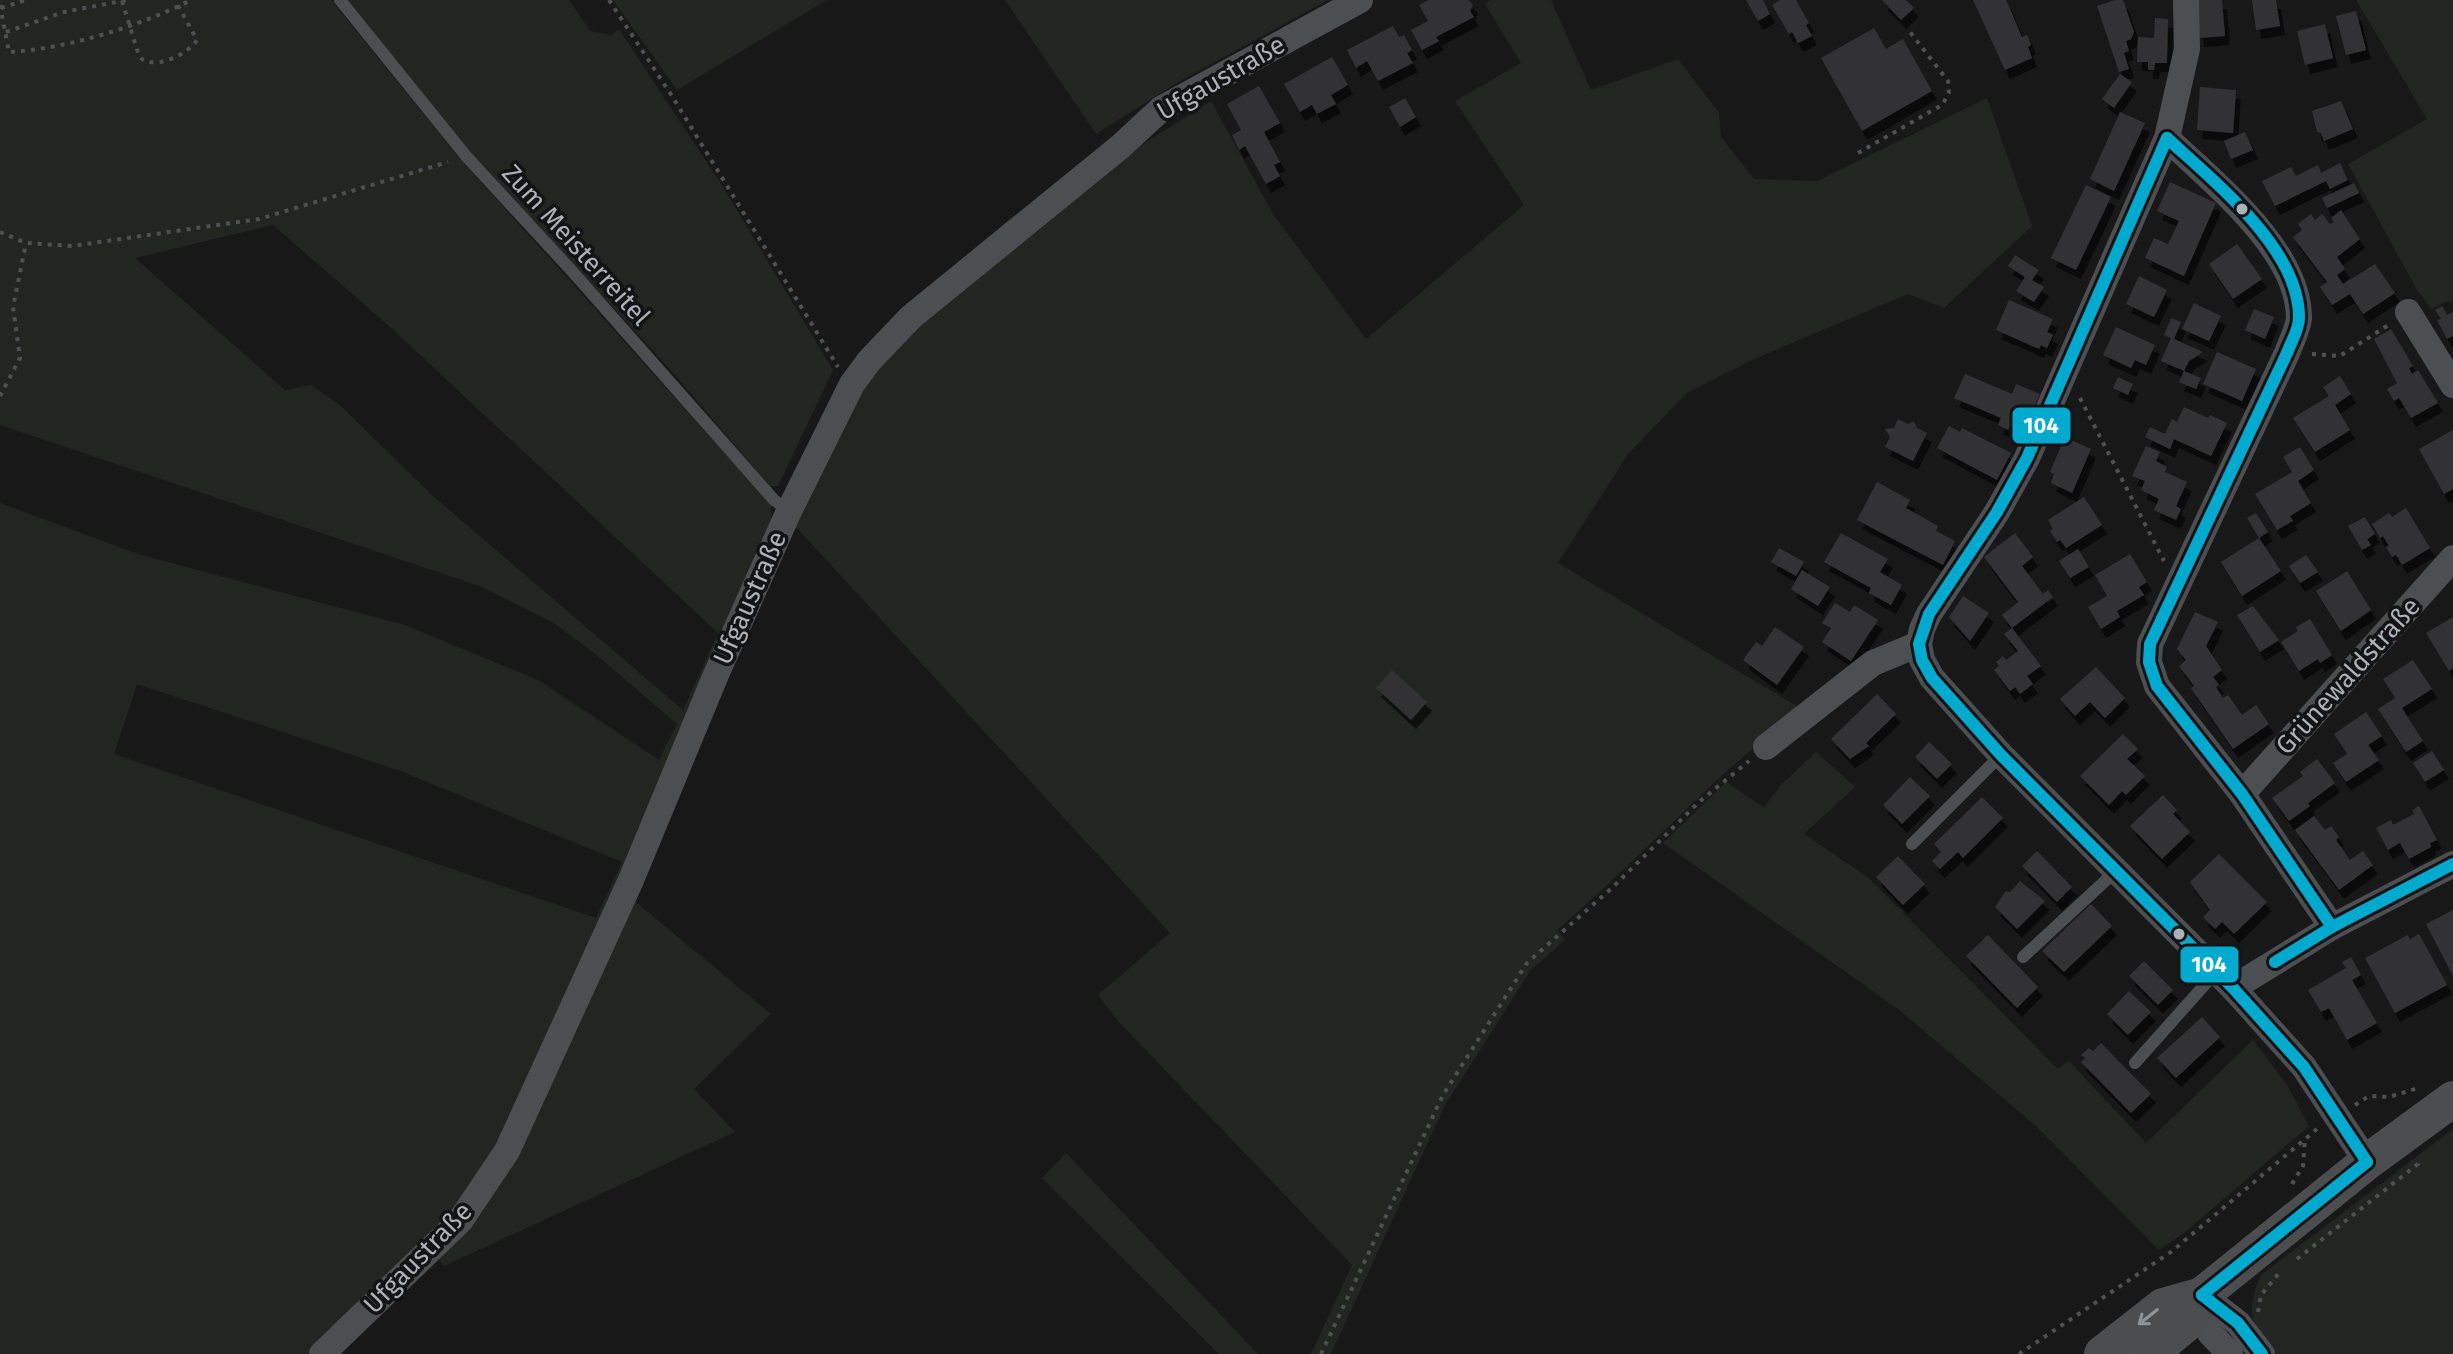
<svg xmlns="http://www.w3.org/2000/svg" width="2453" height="1354" viewBox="0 0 2453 1354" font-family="'Fira Sans',sans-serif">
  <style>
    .green { fill: #212720; fill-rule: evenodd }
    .building { fill: #323334; filter: url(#shadow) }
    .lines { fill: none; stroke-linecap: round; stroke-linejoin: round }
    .path { stroke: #4e5052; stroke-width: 4; stroke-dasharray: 4 6; stroke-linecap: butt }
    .lane { stroke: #4c4f51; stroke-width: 12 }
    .street { stroke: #4c4f51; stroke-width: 26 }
    .secondary { stroke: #4b4d4f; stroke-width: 36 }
    .bus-1-casing { stroke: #121314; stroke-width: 18 }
    .bus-1 { stroke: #00a9ce; stroke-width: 12 }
    .oneway { stroke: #8e9398 }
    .bus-dot { fill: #aab1b8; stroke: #121314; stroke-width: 3 }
    .labels { text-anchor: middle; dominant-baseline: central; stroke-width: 7; stroke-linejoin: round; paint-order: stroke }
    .street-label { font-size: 26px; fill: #aab1b8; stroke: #121314 }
    .line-badge { stroke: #121314; stroke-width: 3 }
    .badge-label { font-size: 22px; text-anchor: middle; font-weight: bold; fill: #fff }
  </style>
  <defs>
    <filter id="shadow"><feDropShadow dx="5" dy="9" stdDeviation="0" flood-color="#0009"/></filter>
  </defs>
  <rect width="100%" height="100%" fill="#181818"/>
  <g class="green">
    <path d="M0 0H331L456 154 771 505V524L603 916 513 1117 476 1184 425 1244 313 1354H0V503L141 555 405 625 538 680 659 760 677 724 593 652 552 622 482 587 0 425ZM273 225 389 326 718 633 683 710 433 496 341 406 311 385 285 390 135 258ZM137 684 398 770 622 862 596 918 114 754Z"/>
    <path d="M348 0H569L590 31 611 35 619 29 723 187 833 370 778 486H770L669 368 470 153Z"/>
    <path d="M613 0H827L677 90Z"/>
    <path d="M1005 0H1328L1180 81 1096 134Z"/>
    <path d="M1490 0H1551L1591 90 1678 59 1719 113 1721 137 1754 179 1817 181 1987 98 2032 226 1944 308 1908 294 1754 359 1687 393 1628 454 1558 563 1800 708 1720 777 1603 889 1557 930 1565 940 1531 970 1445 1105 1331 1354H1311L1352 1265 1118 1021 1098 995 1170 933 795 526 852 401 884 354 1132 151 1211 101 1273 214 1366 339 1524 205 1455 101 1521 63 1485 4Z"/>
    <path d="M2356 0H2453V303L2448 301 2431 309 2417 290 2348 164 2427 119Z"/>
    <path d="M1816 752 1855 787 1804 834 1869 878 2058 1069 2069 1061 2146 1143 2253 1040 2287 1085 2309 1126 2184 1233 2159 1250 2036 1126 1898 1009 1663 843 1726 782 1764 807 1781 785Z"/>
    <path d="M631 898 771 1014 694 1089 735 1132 444 1266 438 1258Z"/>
    <path d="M2453 1129V1354H2273C2251 1323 2245 1311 2261 1275Z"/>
    <path d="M1066 1153 1258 1354H1219L1042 1178Z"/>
  </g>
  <g class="building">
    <path d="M1428 0H1469L1473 5 1470 11 1474 17 1436 37 1439 41 1422 50 1411 30 1428 21 1419 5Z"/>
    <path d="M1746 0H1763L1770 14 1758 21Z"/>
    <path d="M1780 0H1796L1809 23 1806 25 1812 36 1798 43 1792 32 1789 34 1772 5Z"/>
    <path d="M1882 0H1906L1914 8 1901 20Z"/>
    <path d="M1973 0H2006L2022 37 2027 35 2031 45 2028 47 2032 58 2005 70Z"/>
    <path d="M2115 0H2123L2134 32 2131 39 2126 41 2129 51 2124 53 2129 69 2119 72 2097 6Z"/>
    <path d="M2196 0H2222L2225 36 2199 38Z"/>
    <path d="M2252 0H2276L2280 26 2256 30Z"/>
    <path d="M2356 11 2366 50 2346 55 2336 16Z"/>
    <path d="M2155 18 2168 19 2167 63H2155L2154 70H2148V62H2137L2138 37 2154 38Z"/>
    <path d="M2325 24 2333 58 2305 65 2297 31Z"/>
    <path d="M1393 26 1399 37 1404 35 1412 50 1407 53 1413 63 1378 81 1367 61 1356 68 1347 50Z"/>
    <path d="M1874 28 1886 49 1903 39 1932 91 1862 131 1821 58Z"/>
    <path d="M1332 57 1348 85 1331 95 1336 104 1317 114 1312 105 1300 112 1284 84Z"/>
    <path d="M2120 74 2132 82 2114 108 2102 99Z"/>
    <path d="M1259 86 1280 123 1264 132 1280 162 1274 165 1280 176 1266 184 1245 146 1239 150 1232 135 1241 130 1227 104Z"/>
    <path d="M2200 87 2236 90 2233 133 2197 130Z"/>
    <path d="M1405 98 1416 117 1400 127 1389 107Z"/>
    <path d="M2341 101 2353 129 2324 141 2321 133 2317 132 2312 111Z"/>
    <path d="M2120 112 2145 123 2114 191 2090 179Z"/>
    <path d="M2245 132 2253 150 2231 159 2224 141Z"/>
    <path d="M2340 163 2348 180 2330 189 2326 181 2275 206 2262 181 2291 167 2296 176 2318 165 2321 173Z"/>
    <path d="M2170 182 2216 203 2184 276 2145 258 2154 238 2168 244 2179 221 2157 211Z"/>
    <path d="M2354 183 2359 193 2327 208 2322 198Z"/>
    <path d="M2086 185 2111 197 2076 270 2051 258Z"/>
    <path d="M2341 210 2360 239 2337 257 2345 269 2337 275 2343 284 2375 264 2395 293 2363 314 2350 294 2332 305 2320 287 2327 282 2293 237 2302 230 2298 224 2311 214 2315 220 2322 214 2330 224 2334 222 2331 218Z"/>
    <path d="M2237 244 2262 279 2233 299 2209 264Z"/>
    <path d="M2015 255 2039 270 2032 280 2044 287 2034 302 2016 291 2025 277 2008 266Z"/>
    <path d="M2139 276 2167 290 2154 317 2126 304Z"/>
    <path d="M2009 300 2053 319 2047 332 2053 335 2047 348 2041 345 2039 349 1996 330Z"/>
    <path d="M2194 303 2221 316 2209 341 2182 329Z"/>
    <path d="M2442 306 2447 315 2453 312V336L2447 339 2437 320 2441 319 2435 310Z"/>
    <path d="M2254 309 2274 317 2265 339 2245 330Z"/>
    <path d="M2171 318 2181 322 2174 339 2203 352 2189 361 2184 371 2161 361 2171 338 2164 335Z"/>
    <path d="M2116 327 2155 345 2146 365 2135 360 2131 368 2103 355Z"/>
    <path d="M2391 329 2413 366 2409 368 2412 374 2418 370 2438 403 2411 418 2399 398 2394 401 2387 389 2397 383 2374 339Z"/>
    <path d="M2217 352 2256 369 2242 401 2203 384Z"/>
    <path d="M2184 371 2201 378 2196 389 2179 382Z"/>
    <path d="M1965 374 2012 394 2016 384 2040 394 2025 428 2011 423 2008 430 1998 425 2001 418 1954 398Z"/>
    <path d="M2340 376 2351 394 2335 405 2350 430 2315 452 2293 418 2329 396 2323 387Z"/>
    <path d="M2118 377 2133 384 2128 395 2113 388Z"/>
    <path d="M2184 407 2208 418 2210 415 2227 423 2211 456 2174 439 2170 449 2145 437 2150 427 2165 434 2172 419 2177 422Z"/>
    <path d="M1898 419 1908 424 1914 421 1917 428 1927 433 1913 461 1885 447 1890 437 1885 429 1894 428Z"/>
    <path d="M1949 426 1960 432 1962 428 2011 453 1997 480 1937 448Z"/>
    <path d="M2453 430V489L2444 494 2419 449Z"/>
    <path d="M2065 437 2091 449 2072 493 2051 483 2054 474 2050 472Z"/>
    <path d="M2146 446 2160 452 2156 461 2167 467 2165 472 2187 482 2176 506 2181 509 2176 520 2154 510 2159 499 2141 490 2145 481 2132 476Z"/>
    <path d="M2300 447 2314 470 2298 481 2311 503 2290 516 2293 521 2277 530 2255 494 2292 472 2283 457Z"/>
    <path d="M1877 482 1910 500 1906 508 1938 526 1936 531 1955 541 1943 565 1857 520Z"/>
    <path d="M2084 497 2102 525 2066 548 2060 540 2057 542 2050 531 2053 529 2048 520Z"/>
    <path d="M2406 508 2430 548 2402 565 2396 555 2392 557 2386 547 2389 546 2383 536 2380 538 2372 524 2389 513 2392 517Z"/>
    <path d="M2256 513 2268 532 2259 538 2247 518Z"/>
    <path d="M2365 517 2375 534 2367 539 2371 545 2362 550 2348 526Z"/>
    <path d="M1841 533 1888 559 1880 572 1902 585 1891 605 1869 593 1871 588 1824 562Z"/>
    <path d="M2015 533 2033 557 2022 566 2043 594 2048 590 2053 597 2012 628 2002 615 2018 602 1984 557Z"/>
    <path d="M2259 538 2281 571 2242 596 2221 562Z"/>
    <path d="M1779 548 1804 562 1796 576 1771 562Z"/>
    <path d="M2078 549 2089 567 2070 578 2059 561Z"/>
    <path d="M2130 554 2147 582 2139 587 2144 595 2117 611 2120 617 2101 629 2088 607 2107 596 2095 575Z"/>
    <path d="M2306 555 2318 572 2300 583 2289 566Z"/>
    <path d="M1802 570 1830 587 1818 606 1791 589Z"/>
    <path d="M2347 571 2371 610 2341 631 2316 591Z"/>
    <path d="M1963 596 1989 613 1970 641 1949 617Z"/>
    <path d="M1835 603 1850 612 1854 605 1878 620 1851 661 1822 642 1831 628 1822 623Z"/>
    <path d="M2253 606 2279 640 2260 652 2237 615Z"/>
    <path d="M2195 612 2218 622 2206 646 2222 670 2213 677 2219 685 2216 687 2223 698 2228 695 2242 715 2256 705 2269 724 2233 749 2191 688 2194 686 2179 666 2186 660 2177 649Z"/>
    <path d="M2453 617V668L2449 671 2426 633Z"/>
    <path d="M2310 619 2332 655 2320 663 2318 659 2299 671 2281 642 2298 631 2296 627Z"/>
    <path d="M1775 627 1804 647 1777 685 1743 660 1756 642 1762 646Z"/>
    <path d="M2012 628 2041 666 2027 676 2033 684 2020 694 2015 687 2010 691 1994 670 1999 666 1996 662 2003 656 2006 660 2018 651 2004 634Z"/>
    <path d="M2413 660 2432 689 2402 708 2423 741 2406 752 2378 709 2395 698 2383 679Z"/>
    <path d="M2096 667 2125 698 2105 718 2090 702 2075 716 2060 699Z"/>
    <path d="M1392 670 1427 702 1411 720 1376 688Z"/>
    <path d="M1877 694 1896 714 1866 743 1869 746 1850 759 1831 739Z"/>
    <path d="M2366 712 2382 736 2368 745 2379 760 2346 782 2333 763 2347 754 2334 734Z"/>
    <path d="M2123 734 2138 749 2127 759 2145 776 2126 795 2122 791 2109 805 2080 776Z"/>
    <path d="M1929 742 1952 764 1937 779 1915 757Z"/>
    <path d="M2432 751 2444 770 2425 782 2413 763Z"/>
    <path d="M2317 759 2335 783 2308 803 2310 806 2289 821 2272 798 2303 776 2300 772Z"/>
    <path d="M1910 777 1930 796 1902 824 1883 805Z"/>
    <path d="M2163 795 2177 810 2173 814 2190 832 2162 859 2130 826Z"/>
    <path d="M1982 797 2003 818 1963 858 1958 852 1940 869 1932 861 1941 852 1934 844Z"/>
    <path d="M2419 806 2437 840 2430 843 2431 847 2409 859 2400 843 2388 850 2376 828 2391 820 2393 825 2414 814 2412 810Z"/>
    <path d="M2314 816 2325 830 2331 826 2339 837 2336 840 2350 860 2363 851 2373 865 2339 890 2295 830Z"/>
    <path d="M2037 851 2072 887 2057 902 2022 866Z"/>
    <path d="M2219 854 2267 902 2234 934 2222 922 2215 929 2203 917 2210 910 2190 882Z"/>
    <path d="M1898 856 1925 884 1903 905 1876 877Z"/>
    <path d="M2020 881 2045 901 2017 929 1995 907 2006 891 2010 892Z"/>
    <path d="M2091 904 2112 926 2064 972 2042 951Z"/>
    <path d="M2453 910V976L2426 924Z"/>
    <path d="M2419 934 2447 985 2395 1013 2365 958 2408 935 2410 939Z"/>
    <path d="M1988 935 2038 987 2017 1008 1966 956Z"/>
    <path d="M2351 957 2361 975 2352 980 2377 1023 2347 1040 2329 1008 2321 1012 2308 990 2346 968 2342 962Z"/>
    <path d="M2144 961 2173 990 2158 1005 2129 976Z"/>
    <path d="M2129 991 2151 1012 2128 1035 2107 1014Z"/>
    <path d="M2202 1017 2220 1037 2176 1078 2157 1058Z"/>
    <path d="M2101 1043 2151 1094 2131 1113 2081 1062 2085 1058 2081 1055 2089 1048 2093 1051Z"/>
  </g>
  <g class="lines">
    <g class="path">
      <path d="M609 0 672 96 838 367"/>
      <path d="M122 1 139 56C151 72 188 55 197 40L175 0"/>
      <path d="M0 5 9 52C67 49 140 26 191 0"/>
      <path d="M1 8 26 0"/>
      <path d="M6 32 64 12 127 0"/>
      <path d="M1858 153 1942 105 1949 93 1948 81 1910 32"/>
      <path d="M0 232 26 243 72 246 259 219 448 162"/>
      <path d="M2312 354 2340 356 2390 324"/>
      <path d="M0 396 20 358 13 307 26 243"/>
      <path d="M2080 398 2164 561"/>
      <path d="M2355 1105 2369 1096 2389 1097 2418 1088"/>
      <path d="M2292 1184 2303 1166 2305 1137"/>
      <path d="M2297 1259 2418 1164 2416 1160"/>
      <path d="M2258 1312 2261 1295 2280 1272"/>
      <path d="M1321 1354 1443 1095 1527 963 1613 887 1699 802 1749 761"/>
      <path d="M2019 1354 2171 1252 2317 1129"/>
    </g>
    <g class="lane">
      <path d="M340 0 466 156 571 270 774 500 789 511"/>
      <path d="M1912 844 2001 755"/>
      <path d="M2023 957 2117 870"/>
      <path d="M2135 1063 2217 971"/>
    </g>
    <g class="street">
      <path d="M2186 0 2187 49 2167 138 2027 458 1997 512 1929 614 1922 629 1919 644 1922 660 1932 678 2001 755 2233 988 2304 1067 2367 1162"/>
      <path d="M2167 138C2212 182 2299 249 2299 318 2298 329 2291 342 2287 353L2150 644 2149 662 2157 686 2242 794 2332 927"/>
      <path d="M2408 312 2453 385"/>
      <path d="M1766 747 1873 663 1919 644"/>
      <path d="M2242 794 2453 558"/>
      <path d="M2233 988 2332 927 2453 864"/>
      <path d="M2202 1295 2238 1323 2262 1354"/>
      <path d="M2202 1295 2210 1333 2230 1354"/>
      <path d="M322 1354 460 1221 507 1151 631 880 715 677 789 511 852 384 869 361 911 317 1121 146 1161 109 1360 0"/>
    </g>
    <g class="secondary">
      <path d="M2102 1354 2163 1306 2202 1295"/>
      <path d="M2150 1354 2185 1325 2202 1295 2367 1162 2453 1099"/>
    </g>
    <defs>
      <g id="bus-1">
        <path d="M2167 138 2027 458 1997 512 1929 614 1919 644 1922 660 1932 678 2001 755 2233 988 2304 1067 2367 1162"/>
        <path d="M2167 138C2213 181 2300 249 2299 318 2299 330 2291 342 2287 353L2150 644 2149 662 2157 686 2242 794 2332 927"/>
        <path d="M2275 962 2332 927 2453 864"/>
        <path d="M2202 1295 2367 1162"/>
        <path d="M2202 1295 2238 1323 2262 1354"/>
      </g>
    </defs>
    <use href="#bus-1" class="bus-1-casing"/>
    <use href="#bus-1" class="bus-1"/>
  </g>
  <defs><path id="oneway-shaft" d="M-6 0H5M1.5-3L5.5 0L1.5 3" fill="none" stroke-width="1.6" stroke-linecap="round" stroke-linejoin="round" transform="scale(2)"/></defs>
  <use class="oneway" href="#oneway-shaft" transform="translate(2148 1317) rotate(142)"/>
  <g class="bus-dot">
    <circle cx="2242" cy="209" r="7"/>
    <circle cx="2179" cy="934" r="7"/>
  </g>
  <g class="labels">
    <g class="street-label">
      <text transform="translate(1221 78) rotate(-30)">Ufgaustraße</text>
      <text transform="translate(576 245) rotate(48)">Zum Meisterreitel</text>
      <text transform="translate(750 598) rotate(-66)">Ufgaustraße</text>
      <text transform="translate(2348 676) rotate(-48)">Grünewaldstraße</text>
      <text transform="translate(418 1258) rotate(-46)">Ufgaustraße</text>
    </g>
  </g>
  <g class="line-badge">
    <rect x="2011" y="406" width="61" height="39" rx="8" fill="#00a9ce"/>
    <rect x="2179" y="945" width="61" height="39" rx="8" fill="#00a9ce"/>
  </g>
  <g class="badge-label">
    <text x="2041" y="433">104</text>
    <text x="2209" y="972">104</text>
  </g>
</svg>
